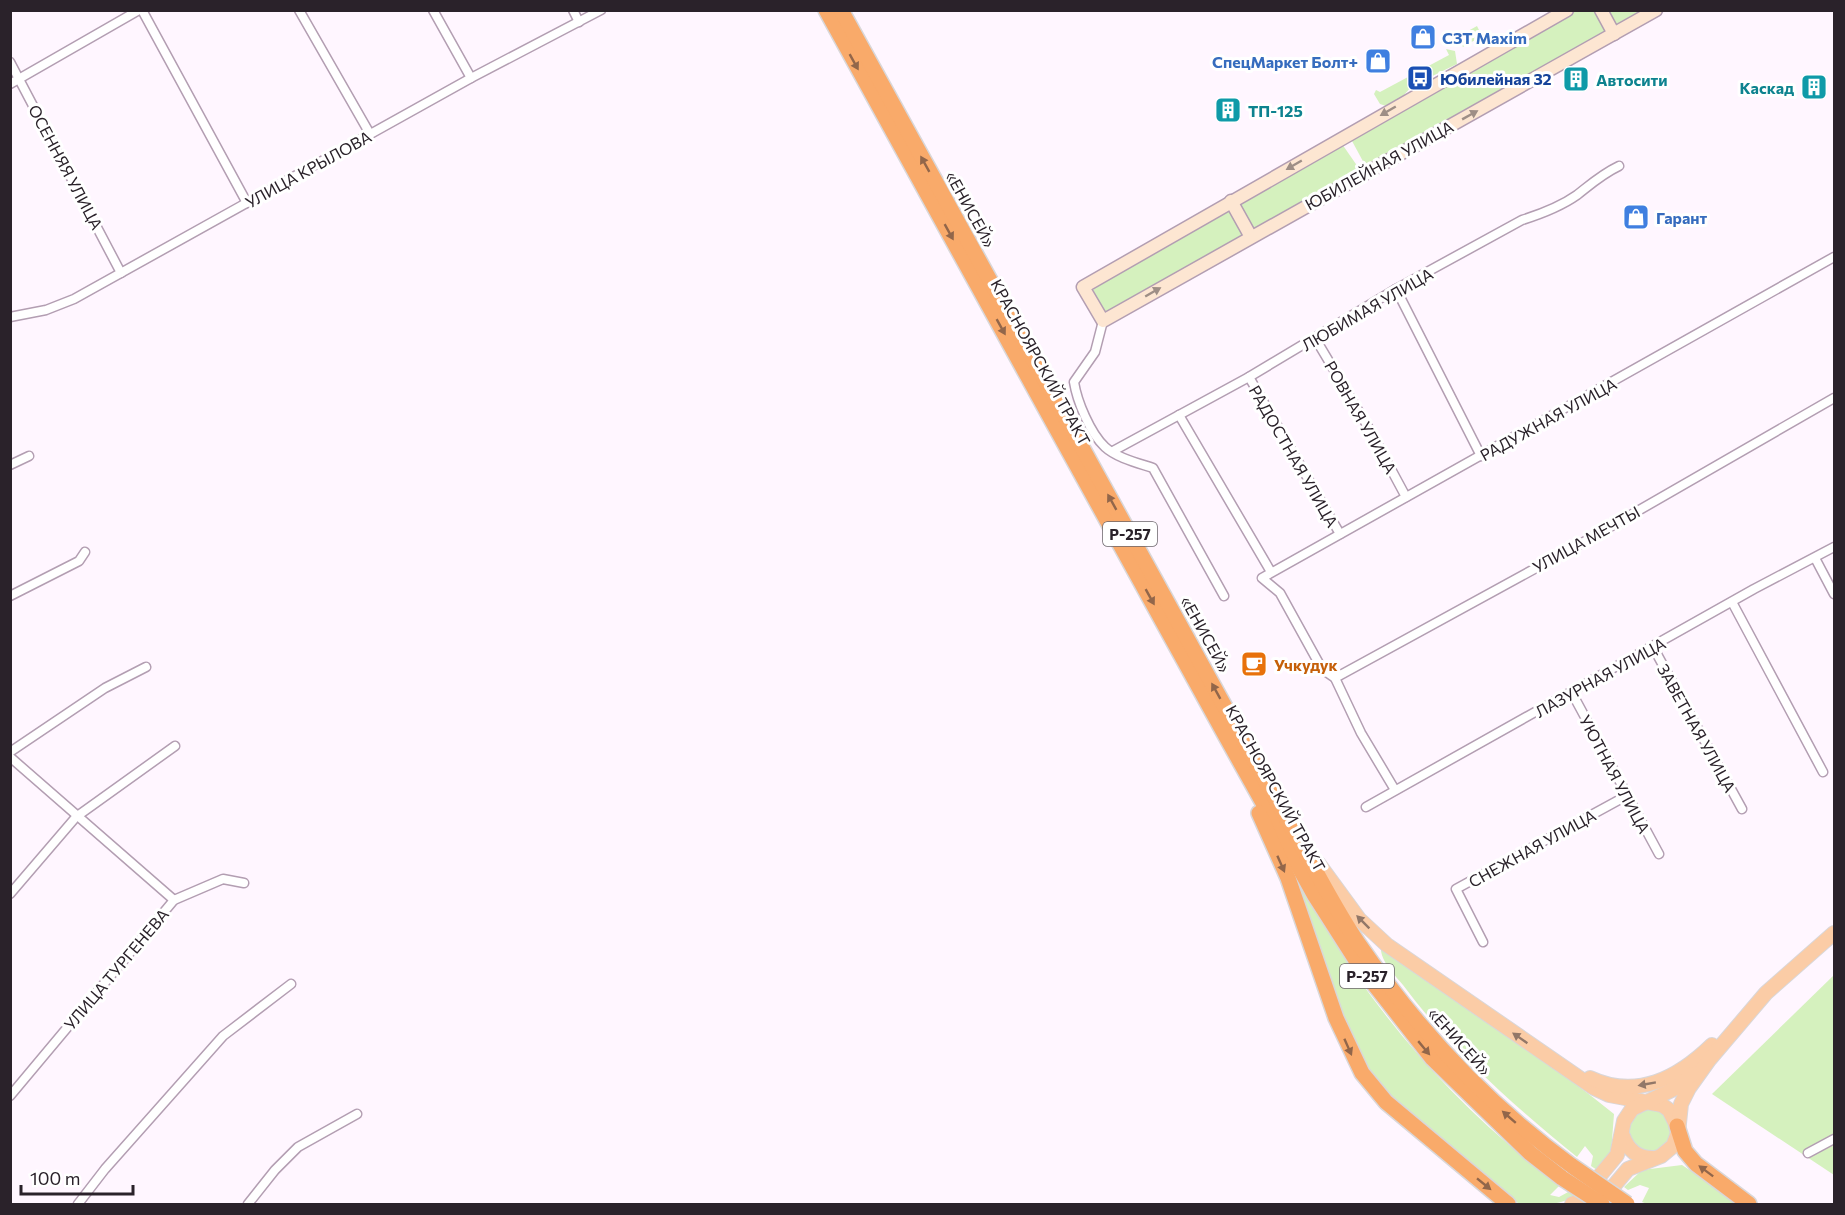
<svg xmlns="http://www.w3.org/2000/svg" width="1845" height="1215" viewBox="0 0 1845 1215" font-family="Commissioner,sans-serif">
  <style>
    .green { fill: #d5f1be }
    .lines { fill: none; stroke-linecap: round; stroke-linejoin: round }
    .street-casing { stroke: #b39eb2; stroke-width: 11 }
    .secondary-casing { stroke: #b39eb2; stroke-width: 15 }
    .primary-casing { stroke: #d9d7d9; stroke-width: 16 }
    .highway-casing { stroke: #d9d7d9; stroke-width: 18 }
    .street { stroke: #fff; stroke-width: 8 }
    .secondary { stroke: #fde6d2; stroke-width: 12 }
    .primary { stroke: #fbcca6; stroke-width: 14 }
    .highway { stroke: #f9aa6a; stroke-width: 15 }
    .highway-bridge-casing { stroke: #d9d7d9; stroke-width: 18; stroke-linecap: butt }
    .highway-bridge { stroke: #f9aa6a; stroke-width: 15 }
    .oneway { fill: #92664a }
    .oneway2 { fill: #9e8e86 }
    .oneway3 { fill: #927768 }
    .labels { text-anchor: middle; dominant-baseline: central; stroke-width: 6; stroke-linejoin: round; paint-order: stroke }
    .shield { fill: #fff; stroke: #6a646a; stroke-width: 1.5 }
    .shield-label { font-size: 15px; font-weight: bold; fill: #2a222a }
    .shop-label { font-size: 16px; font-weight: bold; fill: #366cbe; stroke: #fff; text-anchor: start }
    .transit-label { font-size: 16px; font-weight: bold; fill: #164399; stroke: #fff; text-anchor: start }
    .culture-label { font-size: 16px; font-weight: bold; fill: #0d838f; stroke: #fff; text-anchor: start }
    .street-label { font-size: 16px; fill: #2a222a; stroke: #fff }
    .food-label { font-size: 16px; font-weight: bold; fill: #c56008; stroke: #fff; text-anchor: start }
  </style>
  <rect width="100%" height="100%" fill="#fff6ff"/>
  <g class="green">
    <path d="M1576 11H1597L1606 28 1605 33 1369 165H1365L1352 141 1353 136Z"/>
    <path d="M1606 11H1644L1618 25 1613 23Z"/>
    <path d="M1477 26 1482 36 1463 47 1457 37Z"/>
    <path d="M1446 49 1455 51 1457 64 1412 86 1403 96 1386 106 1380 104 1374 94 1376 90 1380 92 1449 55Z"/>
    <path d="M1342 144 1358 167 1357 172 1255 229 1251 227 1239 206 1241 202Z"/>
    <path d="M1231 208 1244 234 1109 311H1103L1092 293 1095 287Z"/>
    <path d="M1291 865C1311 901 1330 937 1354 972 1409 1052 1481 1128 1560 1185L1550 1195 1559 1197 1570 1191 1575 1194C1561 1208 1537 1204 1519 1204L1395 1104 1379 1087 1351 1044Z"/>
    <path d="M1381 945C1457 1003 1539 1053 1614 1114L1611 1153 1597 1170 1591 1166 1593 1156 1585 1146 1577 1157C1513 1105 1452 1051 1403 985 1394 974 1379 960 1381 945Z"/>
    <path d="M1834 975V1175L1712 1094Z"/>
    <circle cx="1650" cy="1130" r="21"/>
    <path d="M1682 1165 1741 1204H1647L1642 1202 1649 1188 1640 1185 1628 1190 1624 1187 1642 1170Z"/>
  </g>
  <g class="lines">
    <defs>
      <g id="street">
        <path d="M142 10 247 203"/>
        <path d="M299 10 370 134"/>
        <path d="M433 10 471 78"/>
        <path d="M573 10 579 22"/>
        <path d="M10 62 121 273"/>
        <path d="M10 84 139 10"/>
        <path d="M1396 289 1481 456"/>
        <path d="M10 317 46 310 74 299 471 78 601 10"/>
        <path d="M1103 321 1095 352 1074 382C1077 401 1090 433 1105 447 1117 458 1138 463 1153 468L1224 596"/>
        <path d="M1315 338 1371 432 1406 497"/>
        <path d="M1249 377 1340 534"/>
        <path d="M1179 415 1271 572"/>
        <path d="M1113 451 1249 377 1396 289 1522 220C1541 214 1560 207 1577 195 1591 184 1602 174 1619 166"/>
        <path d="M10 465 29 456"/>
        <path d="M1815 558 1834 594"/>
        <path d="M10 596 79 561 85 552"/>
        <path d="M1732 602 1823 772"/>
        <path d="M1653 647 1742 809"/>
        <path d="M1335 678 1589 539 1834 398"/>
        <path d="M1572 693 1659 854"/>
        <path d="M10 752 105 688 146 667"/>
        <path d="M10 757 174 900"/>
        <path d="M1395 790 1361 733 1335 678 1322 669 1280 593 1262 578 1834 257"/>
        <path d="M1366 807 1754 589 1834 547"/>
        <path d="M10 894 76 817 175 746"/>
        <path d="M1483 942 1456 889 1628 795"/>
        <path d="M10 1096 174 900 223 879 244 883"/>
        <path d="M1808 1153 1834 1139"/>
        <path d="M78 1204 105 1169 223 1036 291 984"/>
        <path d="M248 1204 275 1170 298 1147 357 1114"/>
      </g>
      <g id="secondary">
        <path d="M1567 10 1083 287 1103 321 1656 10"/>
        <path d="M1601 10 1614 34"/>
        <path d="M1231 201 1251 237"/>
      </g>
      <g id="primary">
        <path d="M1318 863 1359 919 1387 945 1594 1088 1609 1095 1662 1105 1669 1110 1677 1126"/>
        <path d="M1590 1078C1637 1100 1678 1078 1712 1045"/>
        <path d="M1623 1136C1628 1150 1637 1158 1652 1158"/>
        <path d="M1602 1200 1628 1169 1661 1156 1673 1146 1678 1133 1681 1104 1689 1088 1709 1060 1766 993 1834 933"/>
        <path d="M1572 1204 1578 1202 1617 1155 1624 1121 1632 1109 1676 1088 1692 1074"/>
      </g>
      <g id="highway">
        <path d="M826 10 1224 733 1315 896 1359 965 1432 1058 1530 1153 1562 1178"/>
        <path d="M841 10 1301 845C1320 878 1337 912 1358 943 1417 1029 1488 1105 1572 1166"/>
        <path d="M1259 813 1288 878 1336 1018 1362 1073 1386 1102 1508 1204"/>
        <path d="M1677 1126 1685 1151 1696 1164 1749 1204"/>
      </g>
    </defs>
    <use href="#street" class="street-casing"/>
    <use href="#secondary" class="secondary-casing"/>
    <use href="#primary" class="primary-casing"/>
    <use href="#highway" class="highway-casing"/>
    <use href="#street" class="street"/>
    <use href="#secondary" class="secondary"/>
    <use href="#primary" class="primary"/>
    <use href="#highway" class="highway"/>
    <defs>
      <g id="highway-bridge">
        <path d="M1572 1166 1627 1204"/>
        <path d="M1562 1178 1602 1204"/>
      </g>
    </defs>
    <use href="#highway-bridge" class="highway-bridge-casing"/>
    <use href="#highway-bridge" class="highway-bridge"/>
  </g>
  <defs><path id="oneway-solid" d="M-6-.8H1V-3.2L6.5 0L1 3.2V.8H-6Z" transform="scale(1.5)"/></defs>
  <g class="oneway">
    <use href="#oneway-solid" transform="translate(854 62) rotate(61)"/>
    <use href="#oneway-solid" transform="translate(925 164) rotate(-119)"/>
    <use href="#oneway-solid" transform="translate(949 232) rotate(61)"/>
    <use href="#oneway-solid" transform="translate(1001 327) rotate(61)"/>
    <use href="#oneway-solid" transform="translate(1112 502) rotate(-119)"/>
    <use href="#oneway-solid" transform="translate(1150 597) rotate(61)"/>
    <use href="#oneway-solid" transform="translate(1216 691) rotate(-119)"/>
    <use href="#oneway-solid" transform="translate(1281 864) rotate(66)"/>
    <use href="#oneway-solid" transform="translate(1348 1047) rotate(66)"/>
    <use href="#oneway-solid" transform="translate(1424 1048) rotate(50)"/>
    <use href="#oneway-solid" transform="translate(1509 1117) rotate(-139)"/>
    <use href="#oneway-solid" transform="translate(1706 1171) rotate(-143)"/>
    <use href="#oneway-solid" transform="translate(1484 1184) rotate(39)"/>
  </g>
  <g class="oneway2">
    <use href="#oneway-solid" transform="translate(1388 111) rotate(150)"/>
    <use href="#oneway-solid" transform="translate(1470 115) rotate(-29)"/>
    <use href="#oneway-solid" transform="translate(1294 165) rotate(150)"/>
    <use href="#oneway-solid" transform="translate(1153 292) rotate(-30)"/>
  </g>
  <g class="oneway3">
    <use href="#oneway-solid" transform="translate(1363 922) rotate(-135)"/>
    <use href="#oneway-solid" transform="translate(1520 1038) rotate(-145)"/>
    <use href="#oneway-solid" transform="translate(1647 1084) rotate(170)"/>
  </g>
  <defs>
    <symbol id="shop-square" viewBox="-11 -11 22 22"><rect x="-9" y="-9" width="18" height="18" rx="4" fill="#3f7fe0" stroke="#fff"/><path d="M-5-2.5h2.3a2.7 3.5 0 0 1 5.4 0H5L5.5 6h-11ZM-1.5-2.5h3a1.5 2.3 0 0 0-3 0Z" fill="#fff"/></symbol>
    <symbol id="bus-square" viewBox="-11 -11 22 22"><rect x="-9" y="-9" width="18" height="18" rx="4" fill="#1a4fb4" stroke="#fff"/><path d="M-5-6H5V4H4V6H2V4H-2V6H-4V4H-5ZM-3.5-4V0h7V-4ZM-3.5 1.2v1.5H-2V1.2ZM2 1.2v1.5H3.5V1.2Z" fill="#fff"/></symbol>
    <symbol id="building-square" viewBox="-11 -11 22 22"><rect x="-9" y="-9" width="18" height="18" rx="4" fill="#0f9aa8" stroke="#fff"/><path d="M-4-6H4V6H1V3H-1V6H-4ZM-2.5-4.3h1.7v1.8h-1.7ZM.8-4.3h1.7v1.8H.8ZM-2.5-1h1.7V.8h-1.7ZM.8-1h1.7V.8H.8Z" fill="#fff"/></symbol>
    <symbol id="cafe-square" viewBox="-11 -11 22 22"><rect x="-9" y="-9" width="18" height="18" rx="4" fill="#e8710a" stroke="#fff"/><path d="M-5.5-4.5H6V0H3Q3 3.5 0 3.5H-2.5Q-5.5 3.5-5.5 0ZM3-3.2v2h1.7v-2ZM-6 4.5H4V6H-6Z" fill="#fff"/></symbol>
  </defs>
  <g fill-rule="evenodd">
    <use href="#shop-square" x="1408" y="22" width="30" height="30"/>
    <use href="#shop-square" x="1363" y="46" width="30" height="30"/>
    <use href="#bus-square" x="1405" y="63" width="30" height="30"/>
    <use href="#building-square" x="1561" y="64" width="30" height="30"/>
    <use href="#building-square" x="1799" y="72" width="30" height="30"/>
    <use href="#building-square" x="1213" y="95" width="30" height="30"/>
    <use href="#shop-square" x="1621" y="202" width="30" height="30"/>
    <use href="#cafe-square" x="1239" y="649" width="30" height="30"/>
  </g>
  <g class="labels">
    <g class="shield">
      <rect x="1103" y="522" width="54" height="24" rx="4.5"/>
      <rect x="1340" y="964" width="54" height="24" rx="4.5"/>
    </g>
    <g class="shield-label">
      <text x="1130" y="534">Р-257</text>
      <text x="1367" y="976">Р-257</text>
    </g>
    <g class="shop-label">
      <text x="1442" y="37">СЗТ Maxim</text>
      <text x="1358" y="61" text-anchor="end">СпецМаркет Болт+</text>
      <text x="1656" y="217">Гарант</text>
    </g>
    <g class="transit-label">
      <text x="1440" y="78">Юбилейная 32</text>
    </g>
    <g class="culture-label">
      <text x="1596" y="79">Автосити</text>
      <text x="1794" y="87" text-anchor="end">Каскад</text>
      <text x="1248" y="110">ТП-125</text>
    </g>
    <g class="street-label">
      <text transform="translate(1379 165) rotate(-29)">ЮБИЛЕЙНАЯ УЛИЦА</text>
      <text transform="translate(66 167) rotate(62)">ОСЕННЯЯ УЛИЦА</text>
      <text transform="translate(308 169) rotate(-29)">УЛИЦА КРЫЛОВА</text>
      <text transform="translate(971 209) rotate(61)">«ЕНИСЕЙ»</text>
      <text transform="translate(1367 309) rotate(-30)">ЛЮБИМАЯ УЛИЦА</text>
      <text transform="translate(1041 362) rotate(61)">КРАСНОЯРСКИЙ ТРАКТ</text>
      <text transform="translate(1361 417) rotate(60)">РОВНАЯ УЛИЦА</text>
      <text transform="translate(1548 419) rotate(-29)">РАДУЖНАЯ УЛИЦА</text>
      <text transform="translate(1294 456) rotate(60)">РАДОСТНАЯ УЛИЦА</text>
      <text transform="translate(1586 539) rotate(-29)">УЛИЦА МЕЧТЫ</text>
      <text transform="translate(1206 634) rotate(61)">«ЕНИСЕЙ»</text>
      <text transform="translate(1600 677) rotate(-29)">ЛАЗУРНАЯ УЛИЦА</text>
      <text transform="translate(1697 728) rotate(61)">ЗАВЕТНАЯ УЛИЦА</text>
      <text transform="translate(1615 774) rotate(62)">УЮТНАЯ УЛИЦА</text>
      <text transform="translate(1276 788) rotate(61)">КРАСНОЯРСКИЙ ТРАКТ</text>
      <text transform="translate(1532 848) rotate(-29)">СНЕЖНАЯ УЛИЦА</text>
      <text transform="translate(116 969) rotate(-50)">УЛИЦА ТУРГЕНЕВА</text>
      <text transform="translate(1460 1041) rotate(48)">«ЕНИСЕЙ»</text>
    </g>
    <g class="food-label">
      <text x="1274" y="664">Учкудук</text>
    </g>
  </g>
  <rect width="1845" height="1215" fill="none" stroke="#2a222a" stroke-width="24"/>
  <path d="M21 1185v9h112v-9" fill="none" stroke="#2a222a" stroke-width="3"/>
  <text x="30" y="1185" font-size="18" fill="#2a222a" stroke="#ffffff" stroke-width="4.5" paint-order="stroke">100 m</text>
</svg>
